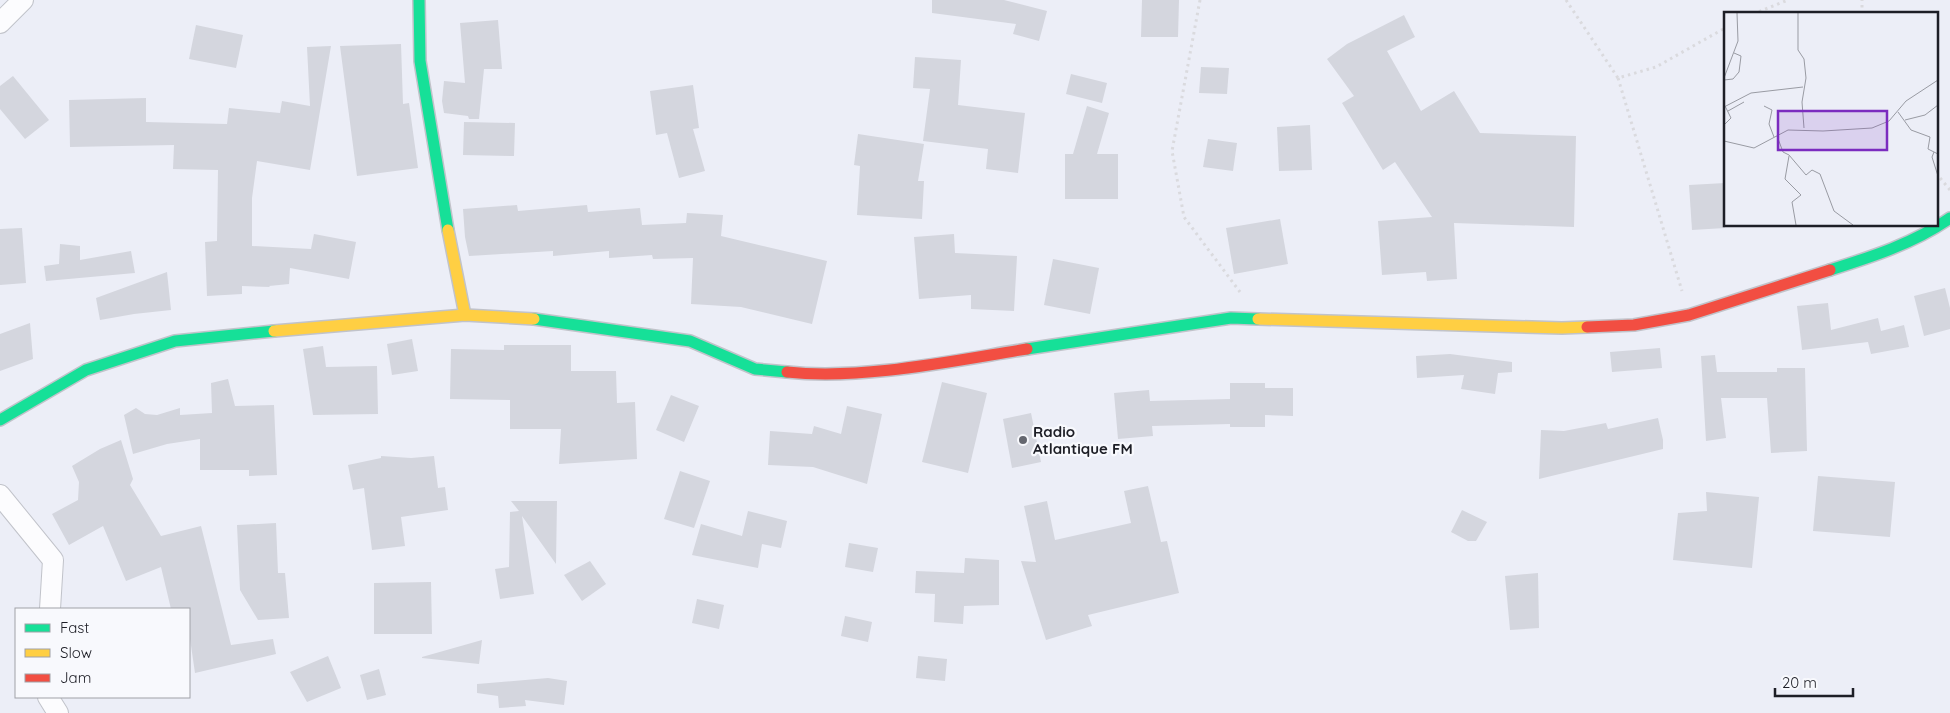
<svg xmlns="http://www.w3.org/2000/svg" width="1950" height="713" viewBox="0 0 1950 713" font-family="Quicksand,sans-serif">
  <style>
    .building { fill: #d4d6de }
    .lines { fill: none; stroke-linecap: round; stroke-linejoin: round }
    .street-casing { stroke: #c1c3ca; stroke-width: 22 }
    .fast-casing { stroke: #c1c3ca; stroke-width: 14 }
    .slow-casing { stroke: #c1c3ca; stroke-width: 14 }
    .jam-casing { stroke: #c1c3ca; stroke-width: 14 }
    .path { stroke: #dadade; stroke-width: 3; stroke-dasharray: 2.5 4; stroke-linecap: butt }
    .street { stroke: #fcfcfe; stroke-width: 20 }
    .fast { stroke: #16e098; stroke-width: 11 }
    .slow { stroke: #ffcf43; stroke-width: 11 }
    .jam { stroke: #f24e42; stroke-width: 11 }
    .poi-dot { fill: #65676f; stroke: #f8f9fd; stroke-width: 2 }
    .labels { text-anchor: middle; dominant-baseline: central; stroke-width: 4.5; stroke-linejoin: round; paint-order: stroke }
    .poi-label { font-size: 15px; font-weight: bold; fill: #1d1e26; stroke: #f8f9fd; text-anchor: start }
    .inset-road { fill: none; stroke: #999ba3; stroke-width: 1 }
    .view { fill: #7b2cbf; fill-opacity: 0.15; stroke: #7b2cbf; stroke-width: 2.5 }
    .inset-edge { fill: none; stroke: #1d1e26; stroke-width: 2.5 }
  </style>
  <rect width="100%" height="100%" fill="#eceef7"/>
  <g class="building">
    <path d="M932 0H1004L1047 11 1039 41 1013 34 1016 24 932 13Z"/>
    <path d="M1142 0H1179L1178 37H1141Z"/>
    <path d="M1404 15 1415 37 1387 51 1421 111 1454 91 1480 133 1576 136 1574 227 1454 223 1457 279 1427 281 1426 272 1382 275 1378 221 1432 217 1395 162 1383 170 1342 103 1354 96 1327 59 1347 44Z"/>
    <path d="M498 20 502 69H484L479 119H469L468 116 444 113 442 101 444 81 465 83 460 23Z"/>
    <path d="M196 25 243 35 236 68 189 59Z"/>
    <path d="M401 44 403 104 409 103 418 168 357 176 340 46Z"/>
    <path d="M331 46 310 170 257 161 252 198V246L311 249 314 234 356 242 349 279 290 268 289 284 269 286 270 287 242 286V294L207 296 205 242 217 241 218 170 173 169 174 145 70 147 69 100 146 98V122L227 124 229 108 280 113 282 101 310 106 307 47Z"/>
    <path d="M915 57 961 60 958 105 1025 113 1018 173 986 169 988 149 923 141 930 89 913 88Z"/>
    <path d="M1201 67 1229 68 1227 94 1199 93Z"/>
    <path d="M1071 74 1107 83 1102 103 1066 94Z"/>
    <path d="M13 76 49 120 25 139 0 109V86Z"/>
    <path d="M693 85 699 128 693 129 705 171 679 178 667 133 656 135 650 91Z"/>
    <path d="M1087 106 1109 113 1097 154H1118V199H1065V154H1073Z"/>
    <path d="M464 122 515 123 514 156 463 155Z"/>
    <path d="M1310 125 1312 170 1279 171 1277 127Z"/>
    <path d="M858 134 924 144 918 181H924L922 219 857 215 860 166 854 165Z"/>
    <path d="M1208 139 1237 143 1233 171 1203 167Z"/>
    <path d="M1725 183V228L1692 230 1689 185Z"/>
    <path d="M517 205 518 211 587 205 588 212 640 208 642 225 686 223 687 213 723 215 721 236 827 261 812 324 741 307 691 304 693 258 653 259 652 255 609 258V251L553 256V251L469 256 465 237 463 209Z"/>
    <path d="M1280 219 1288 264 1234 274 1226 228Z"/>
    <path d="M22 228 26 283 0 285V229Z"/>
    <path d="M954 234 955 253 1017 256 1014 311 971 309V295L919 299 914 237Z"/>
    <path d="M60 244 80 246V260L131 251 135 273 46 281 44 266 59 264Z"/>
    <path d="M1053 259 1099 268 1090 314 1044 305Z"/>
    <path d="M167 272 171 310 134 314 100 320 96 298Z"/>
    <path d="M1945 288 1950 308V329L1924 336 1914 296Z"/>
    <path d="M1828 303 1831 330 1878 318 1881 331 1904 325 1909 347 1871 354 1868 342 1802 350 1797 306Z"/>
    <path d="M30 323 33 359 0 371V334Z"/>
    <path d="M412 339 418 371 392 375 387 344Z"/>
    <path d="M504 345H571V371H616L617 403 635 402 637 459 559 464 561 429H510V400L450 399 451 349 504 350Z"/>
    <path d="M323 346 326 367 377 366 378 414 313 415 303 349Z"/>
    <path d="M1660 348 1662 368 1612 372 1610 352Z"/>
    <path d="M1450 354 1512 362V372L1498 373 1495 394 1461 389 1464 375 1417 378 1416 356Z"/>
    <path d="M1715 355 1717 372H1777V368H1805L1807 451 1771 453 1767 398H1721L1726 438 1706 441 1701 356Z"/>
    <path d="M228 379 235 406 274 405 277 475 249 476V470H200V439L167 444 133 454 124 415 136 408 145 414 157 415 180 408V415L212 413 211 383Z"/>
    <path d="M942 382 987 393 968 473 922 462Z"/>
    <path d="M1230 383H1265V388H1293V416L1265 415V427H1230V424L1152 426 1153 436 1118 439 1114 393 1149 390 1150 401 1230 399Z"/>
    <path d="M671 395 699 406 684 442 656 430Z"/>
    <path d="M847 406 882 414 867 484 813 467 768 465 770 431 812 434 814 426 841 434Z"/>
    <path d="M1031 413 1041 462 1012 468 1003 419Z"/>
    <path d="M1658 418 1663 440V449L1539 479 1541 430 1564 431 1606 423 1608 429Z"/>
    <path d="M121 440 133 479 130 485 161 536 201 526 231 645 273 639 276 654 195 673 189 632V609H171L161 567 126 581 103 526 69 545 52 514 78 500 79 482 72 466 100 449Z"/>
    <path d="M381 456 411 458 434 456 438 488 445 487 448 510 401 517 405 546 372 550 364 488 353 490 348 465 381 458Z"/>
    <path d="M680 471 710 481 694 528 664 519Z"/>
    <path d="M1818 476 1895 482 1890 537 1813 531Z"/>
    <path d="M1148 486 1161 542 1167 541 1179 593 1088 615 1092 626 1046 640 1021 561 1036 562 1024 506 1047 501 1055 540 1131 523 1124 491Z"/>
    <path d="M1706 492 1759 497 1752 568 1673 560 1678 513 1707 511Z"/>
    <path d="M511 501H557L556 564 522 516 534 594 500 599 495 569 509 567 510 512 519 511Z"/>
    <path d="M1462 510 1487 522 1476 541H1468L1451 532Z"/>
    <path d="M748 511 787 521 781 548 762 544 758 568 692 555 701 524 742 536Z"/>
    <path d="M276 523 278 573H285L289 618 258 620 240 590 237 525Z"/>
    <path d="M849 543 878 548 873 572 845 567Z"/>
    <path d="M965 558 999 560V605L964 606 963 624 934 622 935 594 915 593 916 571 964 573Z"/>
    <path d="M590 561 606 584 582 601 564 575Z"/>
    <path d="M1538 573 1539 628 1510 630 1505 576Z"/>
    <path d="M431 582 432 634H374V583Z"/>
    <path d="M697 599 724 605 719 629 692 623Z"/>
    <path d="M845 616 872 622 868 642 841 636Z"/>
    <path d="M482 640 479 664 422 658V657Z"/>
    <path d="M328 656 341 688 307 702 290 672Z"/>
    <path d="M918 656 947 659 945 681 916 678Z"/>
    <path d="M379 669 386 695 367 700 360 675Z"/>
    <path d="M548 678 567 681 564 705 525 700 526 706 499 708 498 696 477 693V684Z"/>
  </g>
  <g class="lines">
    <defs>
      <g id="street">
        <path d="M0 23 23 0"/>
        <path d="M0 495 53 560 50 609"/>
        <path d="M48 697 58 713"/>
      </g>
      <g id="fast">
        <path d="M419 0 420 61 448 230"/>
        <path d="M1830 270C1871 257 1915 243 1950 218"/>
        <path d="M534 319 690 341 755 369 787 372"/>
        <path d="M1027 349 1231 318 1258 319"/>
        <path d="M0 420 86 370 175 341 274 331"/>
      </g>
      <g id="slow">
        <path d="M448 230 465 315"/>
        <path d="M1258 319 1562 328 1587 327"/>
        <path d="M274 331 465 315 534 319"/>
      </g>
      <g id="jam">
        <path d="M1587 327 1634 325 1689 315 1830 270"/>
        <path d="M787 372C863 380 952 361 1027 349"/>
      </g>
    </defs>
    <use href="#street" class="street-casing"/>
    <use href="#fast" class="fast-casing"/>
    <use href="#slow" class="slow-casing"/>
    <use href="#jam" class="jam-casing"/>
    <g class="path">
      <path d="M1200 0 1172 151 1184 217 1240 292"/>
      <path d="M1566 0 1618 78 1656 67 1725 28"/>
      <path d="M1753 14 1788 0"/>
      <path d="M1862 14V0"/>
      <path d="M1618 78 1682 291"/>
      <path d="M1936 173 1950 190"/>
    </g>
    <use href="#street" class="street"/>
    <use href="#fast" class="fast"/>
    <use href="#slow" class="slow"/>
    <use href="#jam" class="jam"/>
  </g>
  <circle class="poi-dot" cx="1023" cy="440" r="5"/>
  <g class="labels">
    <g class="poi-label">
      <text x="1033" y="431">Radio<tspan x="1033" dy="17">Atlantique FM</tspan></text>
    </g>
  </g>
  <g transform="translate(1724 12)">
    <rect width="214" height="214" fill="#eceef7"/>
    <path class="inset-road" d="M74 1V38L80 47 82 66 78 90 80 116M0 66 14 29 13 1M0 68 9 67 15 60 17 44 10 41M40 94 48 98 45 112 50 125M0 95 27 81 79 75M4 99 20 90M174 100 187 118 206 125 204 137 214 142M181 108 201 103 214 93M0 113 7 106 1 94M53 124 59 140 65 143 82 163 88 158 96 162 110 199 129 213M0 129 30 136 64 118 99 119 148 116 165 109 182 89 214 68M210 140 208 145 214 164M65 144 61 167 77 183 68 190 72 213"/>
    <path class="view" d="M54 99H163V138H54Z"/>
    <rect width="214" height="214" class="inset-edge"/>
  </g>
  <rect x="15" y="608" width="175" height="90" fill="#f8f9fd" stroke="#a0a1a7"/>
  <rect x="25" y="624" width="25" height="8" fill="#16e098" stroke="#a0a1a7"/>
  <text x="60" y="633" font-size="15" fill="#1d1e26">Fast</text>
  <rect x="25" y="649" width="25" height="8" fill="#ffcf43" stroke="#a0a1a7"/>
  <text x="60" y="658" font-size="15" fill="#1d1e26">Slow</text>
  <rect x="25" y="674" width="25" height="8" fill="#f24e42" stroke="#a0a1a7"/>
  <text x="60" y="683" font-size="15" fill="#1d1e26">Jam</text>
  <path d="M1775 688v8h78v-8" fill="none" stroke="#1d1e26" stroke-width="2.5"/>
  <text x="1782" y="688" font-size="15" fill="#1d1e26" stroke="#f8f9fd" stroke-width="4" paint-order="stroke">20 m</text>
</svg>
